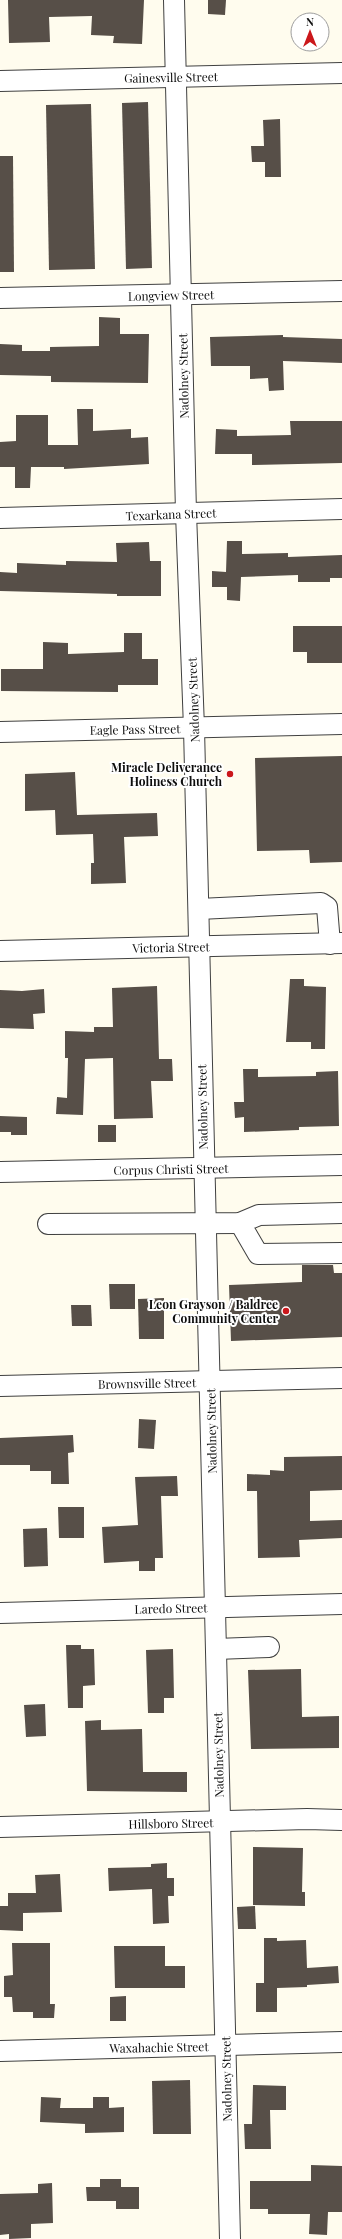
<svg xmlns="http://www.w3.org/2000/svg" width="342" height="2239" viewBox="0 0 342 2239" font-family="'Playfair Display',serif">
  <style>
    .building { fill: #574f48 }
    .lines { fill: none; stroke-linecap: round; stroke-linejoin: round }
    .minor-casing { stroke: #404040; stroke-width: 22 }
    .minor { stroke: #fff; stroke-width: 20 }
    .poi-dot { fill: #cb171b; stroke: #fff; stroke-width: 1.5 }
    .labels { text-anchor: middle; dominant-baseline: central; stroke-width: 4; stroke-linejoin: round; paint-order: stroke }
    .street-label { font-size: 12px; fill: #0d0d0d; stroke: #fff }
    .poi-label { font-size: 12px; font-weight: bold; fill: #0d0d0d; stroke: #fff; text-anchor: end }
  </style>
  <rect width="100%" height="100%" fill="#fffcee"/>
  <g class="building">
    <path d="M8 0H144L142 44 113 43 114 36 91 35 92 16 49 17 50 42 9 43Z"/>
    <path d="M208 0H226L225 15 208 14Z"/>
    <path d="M148 102 152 268 126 269 122 103Z"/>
    <path d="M91 104 95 269 49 270 46 105Z"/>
    <path d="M280 119 281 177H265V162H252L251 146H264L263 120Z"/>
    <path d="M0 156H13L14 272H0Z"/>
    <path d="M99 317 120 318V334H149L148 383 51 382V376L0 375V344L22 345V351H50V347L99 346Z"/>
    <path d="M283 335V337L342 339V363L283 361 284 390 269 391 268 378 250 379V366H211L210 337Z"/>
    <path d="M77 409H93V431L131 429V438L148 437 149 464 64 469V467H31L30 488H15V467H0V442L16 441V415H48V445H78Z"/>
    <path d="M290 421H342V463L252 465V454H215L216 429 237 430V436L291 435Z"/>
    <path d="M227 541H242V554L288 553V557L342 555V578H330V582H298V575L241 577 240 601 227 600V587H212V571L226 572Z"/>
    <path d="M149 542 150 561H161V596H117V594L0 591V572L17 573V563L66 565V561L117 562 116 543Z"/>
    <path d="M293 626H342V663H307V652H293Z"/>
    <path d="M124 633H142V659H158V685H118V692L1 691V669H43V642L68 643V654L124 652Z"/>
    <path d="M342 756V862L310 863 309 850 257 851 255 758Z"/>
    <path d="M75 772 77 815 157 813 158 836 124 837 126 883 91 884V863H94L93 834 56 835 55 810 25 811V774Z"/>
    <path d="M290 979H304V986L326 987 325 1049H311V1042H286Z"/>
    <path d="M157 986 159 1059H172L173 1081H151L153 1118 114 1119 113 1058 85 1059 83 1115 56 1114 57 1097 67 1098 68 1058H65V1031L94 1032V1027H113L112 988Z"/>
    <path d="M44 989 45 1013 33 1014 34 1029 0 1028V990L22 991Z"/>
    <path d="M243 1069H258V1077L316 1076V1072L338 1071 339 1126 299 1127V1130L244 1132V1117L235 1118 234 1102H244Z"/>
    <path d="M0 1116 27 1117V1135H11V1132H0Z"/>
    <rect x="98" y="1125" width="18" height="17"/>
    <path d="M302 1265H333L334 1273H342V1337L231 1341 229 1285 302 1282Z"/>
    <path d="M109 1284H135V1309H110Z"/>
    <path d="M164 1298V1339H139L138 1299Z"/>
    <path d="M71 1305H91L92 1326H72Z"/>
    <path d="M139 1419 156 1420 154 1449 138 1448Z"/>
    <path d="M73 1435 74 1452 68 1453 69 1484H51V1471H30V1465H0V1438Z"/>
    <path d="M342 1456V1490L310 1491V1521L342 1520V1538L299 1540 300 1557 258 1558 257 1491H247V1474L270 1475V1470L284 1471V1457Z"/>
    <path d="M177 1476 178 1496H161L163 1558H155V1571H139V1561L104 1563 102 1527 138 1525 135 1477Z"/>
    <path d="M58 1507H84V1538H59Z"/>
    <path d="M47 1528 48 1566 24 1567 23 1529Z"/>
    <path d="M66 1645H81V1649H94L95 1685 83 1686V1708H68Z"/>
    <path d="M173 1649 174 1698H164V1713H148L146 1650Z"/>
    <path d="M301 1669 302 1717 339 1716V1748L251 1749 248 1670Z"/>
    <path d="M45 1704 46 1736 26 1737 24 1705Z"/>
    <path d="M101 1720V1730L142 1729 143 1772H187V1792L87 1791 85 1721Z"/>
    <path d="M253 1847 303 1848 302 1892H305V1906L253 1905Z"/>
    <path d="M167 1863V1878H174V1896H168L169 1923 153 1924 152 1889 109 1891 108 1868 151 1867V1864Z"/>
    <path d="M60 1874 62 1912 23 1913V1931L0 1930V1906H8V1893H36L35 1875Z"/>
    <path d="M255 1906 256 1929H238L237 1907Z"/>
    <path d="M264 1938H277V1941L306 1940 307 1968 338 1966 339 1983 307 1985V1987L277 1988V2012H256V1983H264Z"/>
    <path d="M12 1943H50V2004H55L54 2018H33V2012H13L12 1997H4V1976L13 1975Z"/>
    <path d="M114 1946H165V1966H185V1988H115Z"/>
    <path d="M126 1996V2021H110V1997Z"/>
    <path d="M190 2080 191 2134H153L152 2081Z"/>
    <path d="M253 2085 286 2086V2110H270L271 2149H245L244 2124H252Z"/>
    <path d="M41 2097 61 2098 60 2108H93V2097H109V2108L124 2107V2132L85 2133V2124L40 2122Z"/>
    <path d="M311 2165 342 2166V2212H328L327 2235 309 2234 310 2214H268V2209H250V2181H311Z"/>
    <path d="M100 2179H121V2187H139V2209H116V2201H87L86 2187H100Z"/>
    <path d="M52 2183 53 2223 31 2224V2238L9 2239V2234L0 2235V2194L38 2193V2184Z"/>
  </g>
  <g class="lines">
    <defs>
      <g id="minor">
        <path d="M174 0 186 513 194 728 230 2239"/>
        <path d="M0 81 342 73"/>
        <path d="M0 298 342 291"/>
        <path d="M0 518 342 509"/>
        <path d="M0 732 342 724"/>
        <path d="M199 909 321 903 327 907 330 944"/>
        <path d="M0 951 342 943"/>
        <path d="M0 1172 342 1165"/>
        <path d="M240 1223 258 1254 342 1253"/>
        <path d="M48 1224 240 1223 259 1215 342 1213"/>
        <path d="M0 1386 342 1378"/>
        <path d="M0 1613 342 1604"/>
        <path d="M216 1649 269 1647"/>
        <path d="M0 1827 307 1819 342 1820"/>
        <path d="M0 2051 342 2042"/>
      </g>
    </defs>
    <use href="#minor" class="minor-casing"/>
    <use href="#minor" class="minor"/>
  </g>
  <g class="poi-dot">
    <circle cx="230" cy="774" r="4"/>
    <circle cx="286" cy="1311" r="4"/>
  </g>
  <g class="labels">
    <g class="street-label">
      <text transform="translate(171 77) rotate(-1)">Gainesville Street</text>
      <text transform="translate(171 295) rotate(-1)">Longview Street</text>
      <text transform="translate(183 376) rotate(-91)">Nadolney Street</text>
      <text transform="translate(171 514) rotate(-2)">Texarkana Street</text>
      <text transform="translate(193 700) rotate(-92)">Nadolney Street</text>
      <text transform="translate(135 729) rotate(-1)">Eagle Pass Street</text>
      <text transform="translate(171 947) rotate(-1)">Victoria Street</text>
      <text transform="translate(202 1107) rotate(-91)">Nadolney Street</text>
      <text transform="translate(171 1169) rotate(-1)">Corpus Christi Street</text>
      <text transform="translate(147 1383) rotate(-1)">Brownsville Street</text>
      <text transform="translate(211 1431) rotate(-91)">Nadolney Street</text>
      <text transform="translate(171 1608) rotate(-1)">Laredo Street</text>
      <text transform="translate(218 1755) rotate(-91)">Nadolney Street</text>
      <text transform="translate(171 1823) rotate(-1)">Hillsboro Street</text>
      <text transform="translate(159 2047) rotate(-1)">Waxahachie Street</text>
      <text transform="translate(226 2079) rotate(-91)">Nadolney Street</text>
    </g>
    <g class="poi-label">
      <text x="222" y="767">Miracle Deliverance<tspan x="222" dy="14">Holiness Church</tspan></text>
      <text x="278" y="1304">Leon Grayson / Baldree<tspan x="278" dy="14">Community Center</tspan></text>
    </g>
  </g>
  <g transform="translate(310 32)"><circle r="19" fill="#ffffff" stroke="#9e9e9e"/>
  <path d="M0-3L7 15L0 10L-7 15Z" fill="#cb171b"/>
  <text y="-6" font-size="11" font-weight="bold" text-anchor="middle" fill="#0d0d0d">N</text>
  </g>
</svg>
